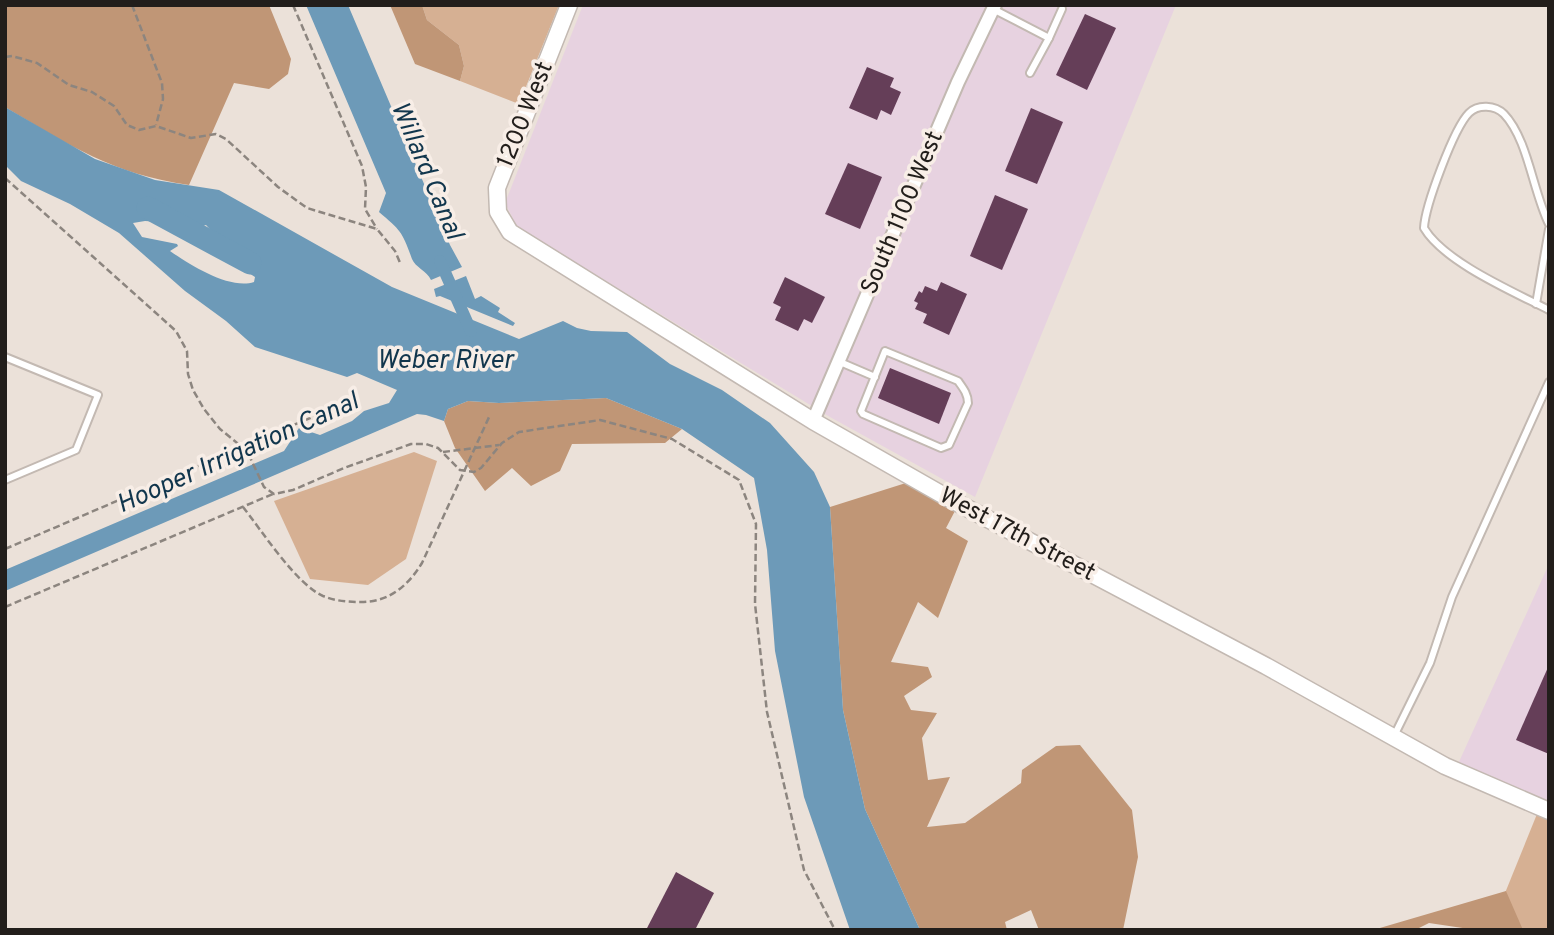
<svg xmlns="http://www.w3.org/2000/svg" width="1554" height="935" viewBox="0 0 1554 935" font-family="Overpass,sans-serif">
  <style>
    .industrial { fill: #e7d2e0 }
    .green { fill: #d6b093 }
    .forest { fill: #c09676 }
    .water { fill: #6d9ab8; fill-rule: evenodd }
    .lines { fill: none; stroke-linecap: round; stroke-linejoin: round }
    .canal { stroke: #6d9ab8; stroke-width: 12 }
    .river { stroke: #6d9ab8; stroke-width: 23 }
    .building { fill: #653e58 }
    .service-casing { stroke: #c3b9b2; stroke-width: 10 }
    .minor-casing { stroke: #c3b9b2; stroke-width: 16 }
    .tertiary-casing { stroke: #c3b9b2; stroke-width: 19 }
    .path { stroke: #8c857f; stroke-width: 2.5; stroke-dasharray: 7 3.5; stroke-linecap: butt }
    .service { stroke: #fff; stroke-width: 6 }
    .minor { stroke: #fff; stroke-width: 12 }
    .tertiary { stroke: #fff; stroke-width: 16 }
    .labels { text-anchor: middle; dominant-baseline: central; stroke-width: 7; stroke-linejoin: round; paint-order: stroke }
    .street-label { font-size: 24px; fill: #221e1b; stroke: #f8eee7 }
    .water-label { font-size: 26px; font-style: italic; fill: #11364d; stroke: #f8eee7 }
  </style>
  <rect width="100%" height="100%" fill="#ebe1d9"/>
  <g class="industrial">
    <path d="M583 5H1176L975 497 830 417 517 227 505 203Z"/>
    <path d="M1549 564V803L1458 764Z"/>
  </g>
  <g class="green">
    <path d="M422 5H559L519 104 460 81 464 66 459 45 427 20Z"/>
    <path d="M414 452 437 461 406 559 368 585 310 579 274 501Z"/>
    <path d="M1537 814 1549 819V930H1490Z"/>
  </g>
  <g class="forest">
    <path d="M5 5H269L291 59 288 74 269 89 234 83 189 185C113 174 70 146 5 107Z"/>
    <path d="M390 5H422L427 20 459 45 464 66 460 81 415 64Z"/>
    <path d="M606 398 682 429 665 443 572 444 560 471 531 486 512 468 485 491 455 448 444 421 448 409 468 401 499 403Z"/>
    <path d="M909 482 956 509 946 528 968 541 938 618 918 602 891 662 928 667 932 677 904 696 911 710 937 713 922 738 928 780 950 777 927 827 965 823 1021 783 1022 770 1056 746 1080 745 1132 810 1138 857 1123 930H1039L1031 910 1005 922 1007 930H920L865 809 843 710 830 507Z"/>
    <path d="M1506 891 1523 930H1476L1429 923 1415 930H1373Z"/>
  </g>
  <g class="water">
    <path d="M306 5H348L450 245 462 267 431 280C427 271 415 267 412 259 402 231 401 231 379 212L386 193Z"/>
    <path d="M5 107 95 159 155 180 219 190 392 287 519 339 563 321 577 328 591 331 627 332 670 364 722 390 770 423 814 472 830 507 843 710 865 809 920 930H850L804 797 775 651 767 550 754 478 682 429 606 398 499 403 468 401 448 409 444 421 426 415 417 414 5 591V570L284 451 299 428 320 435 352 421 364 411 389 403 397 390 357 373 347 377 255 347 226 321 185 291 119 233 70 204 21 181 5 165ZM145 221 179 223 192 229 206 225 220 240 227 255 241 268 255 277 254 282C230 290 190 265 170 251L178 246 177 244 142 237 133 223Z"/>
    <path d="M466 276 475 299 481 296 500 308 498 312 515 323 513 326 440 296 436 297 434 289Z"/>
  </g>
  <g class="lines">
    <path class="canal" d="M440 261 471 331"/>
    <path class="river" d="M148 208 250 263"/>
  </g>
  <g class="building">
    <path d="M1085 14 1116 28 1087 90 1056 75Z"/>
    <path d="M867 67 894 78 890 87 901 92 891 115 881 110 877 120 849 108Z"/>
    <path d="M1031 108 1063 122 1037 184 1005 171Z"/>
    <path d="M848 163 882 177 860 229 825 214Z"/>
    <path d="M995 195 1028 209 1002 270 970 256Z"/>
    <path d="M785 277 825 297 812 323 804 319 798 331 775 320 781 307 773 303Z"/>
    <path d="M941 282 967 294 949 335 923 323 927 314 915 309 918 303 914 301 919 291 922 293 925 286 937 291Z"/>
    <path d="M890 368 951 393 939 424 878 398Z"/>
    <path d="M1549 665V754L1516 740Z"/>
    <path d="M676 872 714 893 695 930H646Z"/>
  </g>
  <g class="lines">
    <defs>
      <g id="service">
        <path d="M993 9 1049 38 1030 73"/>
        <path d="M1049 38 1062 9"/>
        <path d="M1549 224C1533 192 1528 139 1504 114 1495 105 1478 104 1469 113 1454 128 1425 206 1424 228 1444 262 1514 292 1549 310"/>
        <path d="M1536 304 1549 229"/>
        <path d="M885 351 958 381C963 388 968 394 968 403L949 445 941 448 863 414 861 411Z"/>
        <path d="M5 357 98 395 76 450 5 480"/>
        <path d="M840 362 875 377"/>
        <path d="M1394 736 1430 663 1452 597 1549 382"/>
      </g>
      <path id="minor" d="M813 421 958 82 995 5"/>
      <path id="tertiary" d="M569 5 497 188 498 212 510 232 813 421 948 498 1266 666 1445 766 1549 811"/>
    </defs>
    <use href="#service" class="service-casing"/>
    <use href="#minor" class="minor-casing"/>
    <use href="#tertiary" class="tertiary-casing"/>
    <g class="path">
      <path d="M132 5 162 83 163 99 156 125"/>
      <path d="M293 5 362 166 366 187 365 209 377 229"/>
      <path d="M5 57 12 56 37 63 69 85 92 92 114 106 127 125 139 130 156 126 191 138 216 134 226 139 278 187 307 208 377 229 395 251 401 265"/>
      <path d="M5 178 176 331 187 351 188 374 193 390 204 409 220 429 247 451 264 487 274 494 293 490 344 468 411 444H426L438 448 460 470 474 472 481 468 502 443 519 432 600 420 672 439 739 480 756 524 755 604 767 712 804 870 835 930"/>
      <path d="M443 452 499 445"/>
      <path d="M243 507C262 531 296 584 323 596 335 601 348 602 361 602 389 602 408 586 422 563L490 415"/>
      <path d="M5 549 352 400"/>
      <path d="M5 607 273 494"/>
    </g>
    <use href="#service" class="service"/>
    <use href="#minor" class="minor"/>
    <use href="#tertiary" class="tertiary"/>
  </g>
  <g class="labels">
    <g class="street-label">
      <text transform="translate(526 115) rotate(-68)">1200 West</text>
      <text transform="translate(903 213) rotate(-67)">South 1100 West</text>
      <text transform="translate(1017 535) rotate(28)">West 17th Street</text>
    </g>
    <g class="water-label">
      <text transform="translate(426 171) rotate(67)">Willard Canal</text>
      <text x="445" y="361">Weber River</text>
      <text transform="translate(238 454) rotate(-24)">Hooper Irrigation Canal</text>
    </g>
  </g>
  <rect width="1554" height="935" fill="none" stroke="#221e1b" stroke-width="14"/>
</svg>
